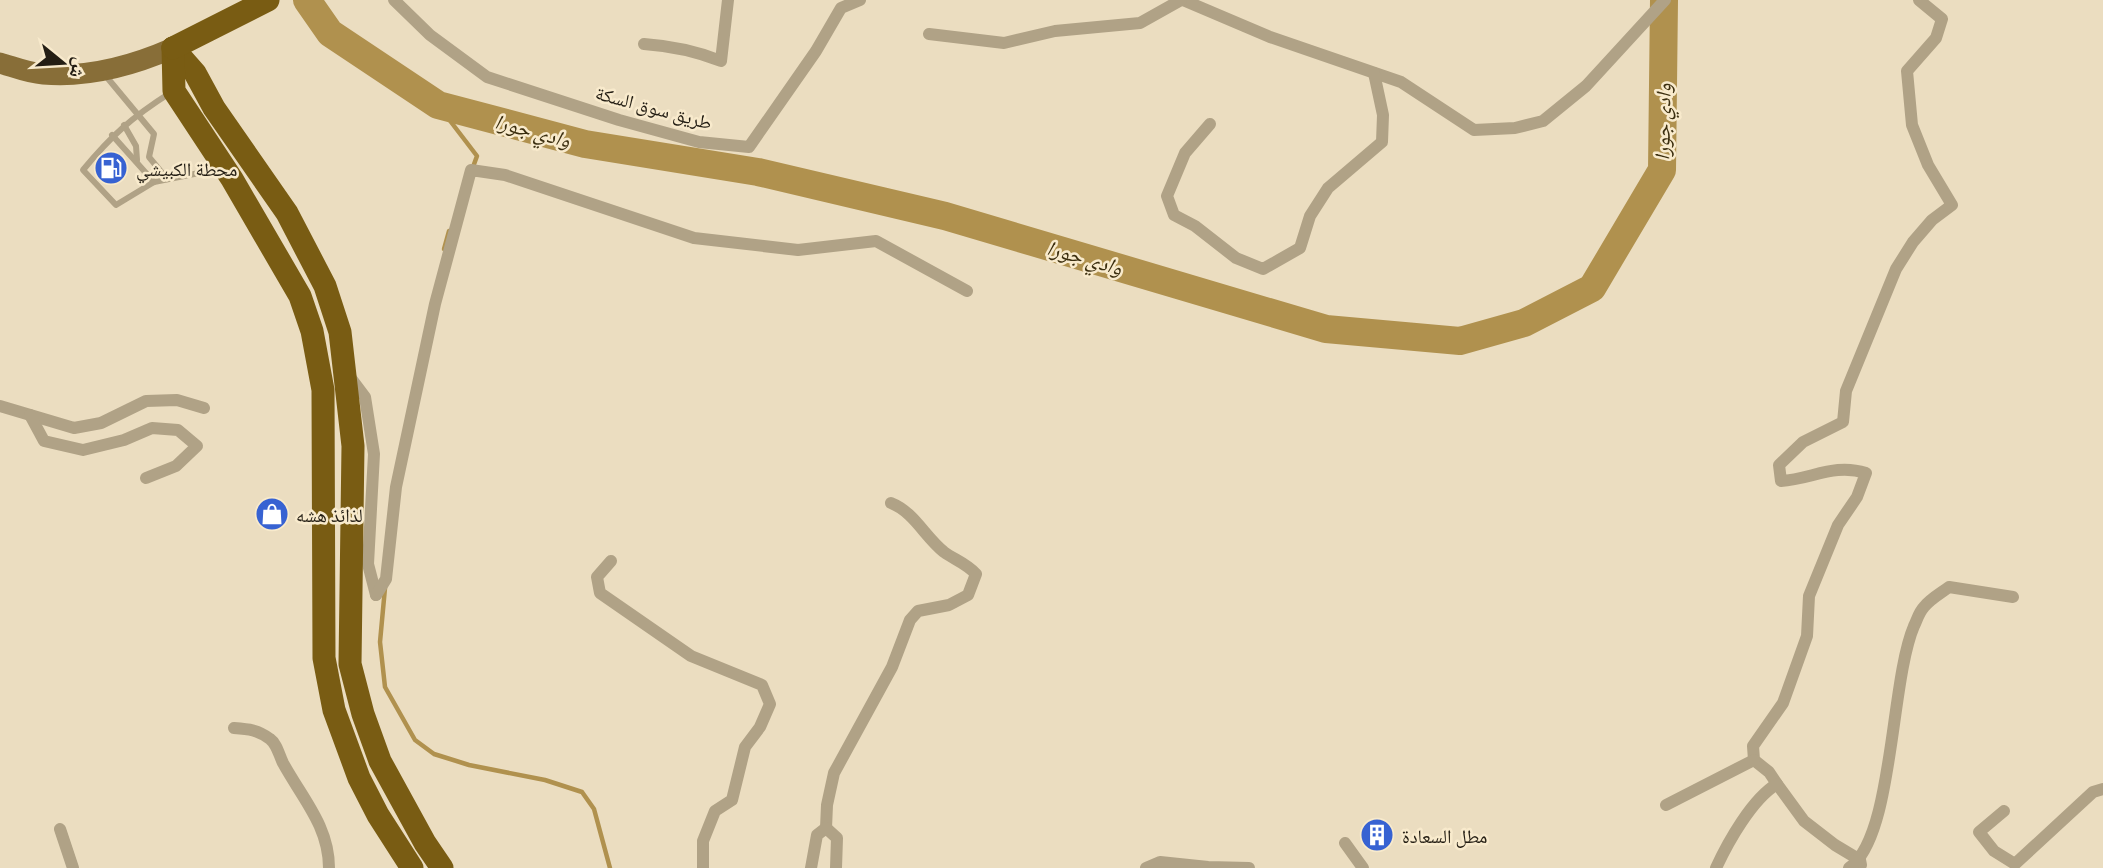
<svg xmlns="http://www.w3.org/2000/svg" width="2103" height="868" viewBox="0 0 2103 868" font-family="'Titillium Web','Noto Naskh Arabic',sans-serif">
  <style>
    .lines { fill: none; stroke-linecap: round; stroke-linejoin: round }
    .stream { stroke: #b0914e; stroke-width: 4.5 }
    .river { stroke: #b0914e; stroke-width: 28 }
    .lane { stroke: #b0a286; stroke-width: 6 }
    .street { stroke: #b0a286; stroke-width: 12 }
    .primary { stroke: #886e38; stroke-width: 21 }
    .highway { stroke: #795c13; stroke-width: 23 }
    .labels { text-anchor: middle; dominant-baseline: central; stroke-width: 5; stroke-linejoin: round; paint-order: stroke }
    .street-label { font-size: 19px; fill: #241e14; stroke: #f8eacc }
    .poi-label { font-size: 19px; fill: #241e14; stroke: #f8eacc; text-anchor: start }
    .water-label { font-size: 21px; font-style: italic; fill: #3b2e0f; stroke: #f8eacc }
  </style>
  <rect width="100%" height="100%" fill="#ebddc0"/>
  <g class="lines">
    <g class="stream">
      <path d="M438 105 477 156 473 167"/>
      <path d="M444 249 449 231"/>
      <path d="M385 588 380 642 385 687 415 740 434 754 469 765 545 780 582 792 594 809 610 868"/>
    </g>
    <path class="river" d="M307 0 330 33 438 105 585 144 758 172 945 216 1326 329 1460 341 1524 323 1592 288 1662 170 1664 0"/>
    <g class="lane">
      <path d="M105 75 154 134 149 157 167 179"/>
      <path d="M170 93C132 117 111 136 83 170L116 205 154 182 219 169"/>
      <path d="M124 125 136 146 137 160"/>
      <path d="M112 135 154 182"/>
    </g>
    <g class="street">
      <path d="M394 0 430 35 487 77 619 120 699 142 749 147 816 51 841 8 860 0"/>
      <path d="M1183 0 1270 37 1401 82 1474 130 1515 128 1543 121 1586 86 1665 0"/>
      <path d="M929 34 1004 43 1055 31 1140 23 1181 0"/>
      <path d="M644 44C672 46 696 51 721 61L728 0"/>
      <path d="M1210 124 1185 153 1167 196 1174 215 1195 226 1236 258 1263 269 1300 248 1310 216 1328 188 1382 142 1383 115 1374 73"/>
      <path d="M350 377 365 397 374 454 368 564 376 595"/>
      <path d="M0 406 74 428 101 423 146 401 177 400 204 408"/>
      <path d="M30 415 44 441 83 450 124 440 152 428 178 430 197 446 176 466 146 478"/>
      <path d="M611 561 597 577 600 593 691 656 762 685 770 704 760 727 745 747 732 800 715 811 703 841V868"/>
      <path d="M376 595 386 579 396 487 435 304 471 170 505 175 694 238 798 250 876 241 967 291"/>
      <path d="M234 728C249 729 258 730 270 739 277 744 279 755 283 763 302 798 329 826 329 868"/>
      <path d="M1777 784 1769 772 1754 760 1753 746 1783 703 1807 636 1809 596 1838 525 1857 497 1866 473C1834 463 1812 479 1781 481L1779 465 1803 442 1843 422 1846 391 1896 269 1913 242 1932 220 1952 205 1928 165 1912 125 1907 71 1936 38 1942 19 1919 0"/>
      <path d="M1666 805 1754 760"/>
      <path d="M2004 811 1979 832 1994 851 2015 864 2093 792 2103 789"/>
      <path d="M826 828 827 805 834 773 892 667 910 620 918 611 949 605 968 595 976 574C966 563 955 560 944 552 925 537 914 512 891 503"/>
      <path d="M60 829 73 868"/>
      <path d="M1345 843 1363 868"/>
      <path d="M811 868 817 835 826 828 837 838 836 868"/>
      <path d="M1146 868 1160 862 1208 867 1249 868"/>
      <path d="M1716 868C1728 842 1752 799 1777 784L1804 821 1835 845 1860 860 1861 865"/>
      <path d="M1849 868C1894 837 1890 682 1914 626 1917 620 1919 612 1924 607 1930 599 1941 593 1949 587L2013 597"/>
    </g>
    <path class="primary" d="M0 63C14 67 28 73 43 74 88 78 132 66 173 48"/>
    <g class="highway">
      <path d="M173 48 195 73 214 108 287 213 325 286 340 332 353 446 350 664 363 714 380 761 425 843 442 868"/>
      <path d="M173 48 174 91 232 179 300 296 312 331 323 390 324 658 334 710 359 778 378 815 412 868"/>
      <path d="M173 48 268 0"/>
    </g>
  </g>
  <defs>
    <symbol id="fuel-disc" viewBox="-11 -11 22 22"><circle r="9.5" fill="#3762d2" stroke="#f8eacc"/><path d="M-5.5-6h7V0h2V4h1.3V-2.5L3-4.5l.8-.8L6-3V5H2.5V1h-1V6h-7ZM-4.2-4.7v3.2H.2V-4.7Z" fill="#fff"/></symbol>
    <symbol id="shop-disc" viewBox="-11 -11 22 22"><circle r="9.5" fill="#3762d2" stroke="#f8eacc"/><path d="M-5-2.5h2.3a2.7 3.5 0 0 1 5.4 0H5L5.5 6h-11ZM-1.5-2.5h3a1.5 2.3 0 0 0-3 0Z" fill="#fff"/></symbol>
    <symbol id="building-disc" viewBox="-11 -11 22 22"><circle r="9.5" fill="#3762d2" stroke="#f8eacc"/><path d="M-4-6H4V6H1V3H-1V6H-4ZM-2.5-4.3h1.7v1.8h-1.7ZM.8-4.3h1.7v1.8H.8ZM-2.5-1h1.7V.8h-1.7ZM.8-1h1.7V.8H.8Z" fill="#fff"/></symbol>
  </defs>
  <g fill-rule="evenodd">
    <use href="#fuel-disc" x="92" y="149" width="38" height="38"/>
    <use href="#shop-disc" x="253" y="495" width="38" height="38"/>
    <use href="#building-disc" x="1358" y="816" width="38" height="38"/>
  </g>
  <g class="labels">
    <g class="street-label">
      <text transform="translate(654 107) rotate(15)">طريق سوق السكة</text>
    </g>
    <g class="poi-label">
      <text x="136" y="168">محطة الكبيشي</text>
      <text x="296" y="514">لذائذ هشه</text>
      <text x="1402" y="835">مطل السعادة</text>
    </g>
    <g class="water-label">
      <text transform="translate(1662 122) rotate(-89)">وادي جورا</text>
      <text transform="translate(533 130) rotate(15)">وادي جورا</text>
      <text transform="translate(1085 257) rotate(16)">وادي جورا</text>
    </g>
  </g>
  <g transform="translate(63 63) rotate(108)" stroke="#f8eacc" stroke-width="5" paint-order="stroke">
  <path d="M0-5L12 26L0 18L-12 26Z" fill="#241e14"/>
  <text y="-10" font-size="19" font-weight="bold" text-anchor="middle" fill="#241e14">ش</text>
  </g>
</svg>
